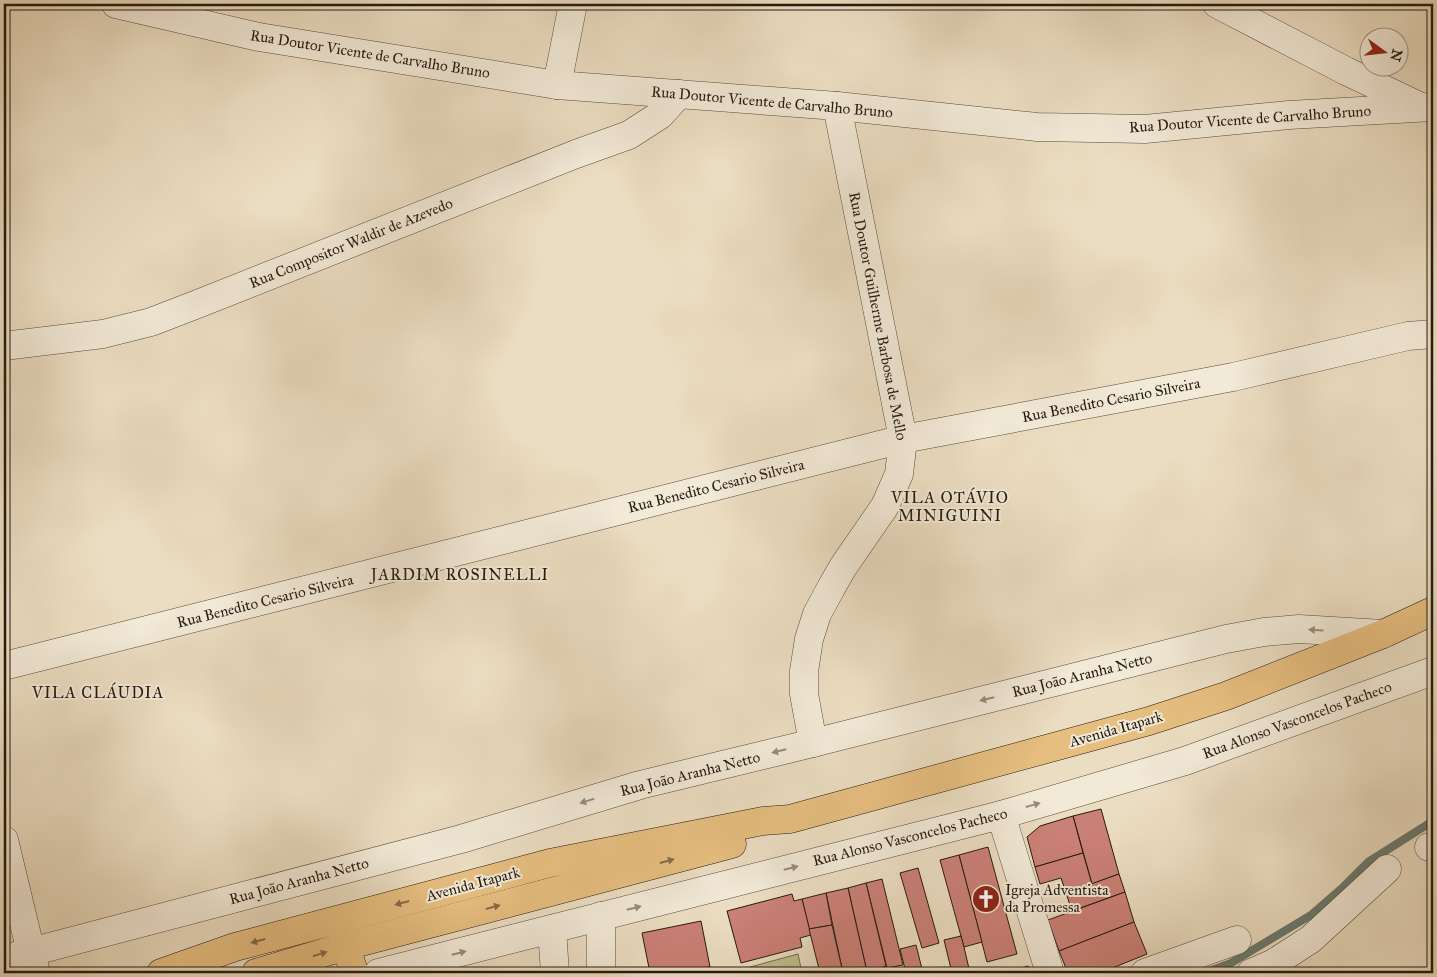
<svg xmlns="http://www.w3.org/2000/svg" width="1437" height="977" viewBox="0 0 1437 977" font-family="'IM FELL Great Primer',serif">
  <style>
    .green { fill: #bebf8e; stroke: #716c4f }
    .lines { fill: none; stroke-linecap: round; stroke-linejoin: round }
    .stream { stroke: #6a7b71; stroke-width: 8 }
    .building { fill: #ca8076; stroke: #241a10 }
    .minor-casing { stroke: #564b3c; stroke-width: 29 }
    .major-casing { stroke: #241a10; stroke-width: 29 }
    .minor { stroke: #f2e9d7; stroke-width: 28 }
    .major { stroke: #e6be80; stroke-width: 28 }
    .oneway { fill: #958c7d }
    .oneway2 { fill: #856c48 }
    .labels { text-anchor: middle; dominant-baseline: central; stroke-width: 4; stroke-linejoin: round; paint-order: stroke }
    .street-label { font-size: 15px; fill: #241a10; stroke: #f2e9d7 }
    .poi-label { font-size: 15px; fill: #241a10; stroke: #f2e9d7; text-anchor: start }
    .neighbourhood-label { font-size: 16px; letter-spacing: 1px; fill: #241a10; stroke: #f2e9d7 }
  </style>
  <rect width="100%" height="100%" fill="#ebddc1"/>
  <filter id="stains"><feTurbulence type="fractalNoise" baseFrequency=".004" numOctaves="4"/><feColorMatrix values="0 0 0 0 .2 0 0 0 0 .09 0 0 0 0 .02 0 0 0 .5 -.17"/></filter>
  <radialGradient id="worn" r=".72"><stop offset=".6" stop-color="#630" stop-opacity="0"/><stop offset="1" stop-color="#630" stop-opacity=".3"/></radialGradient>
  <path class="green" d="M798 954 802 973H728Z"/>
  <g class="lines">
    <path class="stream" d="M1204 973 1231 963 1311 915 1342 888 1368 862 1433 821"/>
  </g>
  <g class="building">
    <path d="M1101 809 1119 874 1092 884 1073 816Z"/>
    <path d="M1073 816 1083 853 1035 867 1027 837 1040 826Z"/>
    <path d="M988 847 1017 954 987 962 959 855Z"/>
    <path d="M1083 853 1092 884 1066 893 1061 878 1040 884 1035 867Z"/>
    <path d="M959 855 982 942 964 947 940 860Z"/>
    <path d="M918 868 939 943 922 948 900 873Z"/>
    <path d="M1119 874 1125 892 1072 911 1066 893Z"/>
    <path d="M882 879 903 965 887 968 866 883Z"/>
    <path d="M866 883 886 966 867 972 848 888Z"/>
    <path d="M848 888 867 972V973H843L826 893Z"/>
    <path d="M1125 892 1134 922 1059 951 1048 920Z"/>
    <path d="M826 893 832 925 809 929 802 899Z"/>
    <path d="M792 894 794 901 802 899 811 935 800 938 802 947 741 963 727 911Z"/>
    <path d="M701 921 710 967 677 973H650L642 933Z"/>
    <path d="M1134 922 1147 954 1100 973H1068L1059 951Z"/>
    <path d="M832 925 843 973H820L809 929Z"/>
    <path d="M961 936 964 947 970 973H952L944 940Z"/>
    <path d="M916 945 923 973H906L900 949Z"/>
    <path d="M1028 966 1030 973H1006Z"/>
    <path d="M945 967 947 973H932L931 970Z"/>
  </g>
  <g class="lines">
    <defs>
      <g id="minor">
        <path d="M116 4 259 37 557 85 837 106 1037 127 1145 129 1289 115 1433 107"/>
        <path d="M1217 4 1346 71 1419 106"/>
        <path d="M557 85 573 4"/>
        <path d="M4 346 103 334 151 322 195 305 576 154 629 135 660 115 679 94"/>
        <path d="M4 666 903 439 1233 377 1408 336 1433 334"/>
        <path d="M813 743 804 694V671L809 639 817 614 831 588 843 567 885 506 899 474 903 439 837 106"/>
        <path d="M1001 815 1050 973"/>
        <path d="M4 840 36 973"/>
        <path d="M1429 847 1433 846"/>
        <path d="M601 916V973"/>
        <path d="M552 929 555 973"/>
        <path d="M4 959 461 839 640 785 813 743 1226 639 1264 632 1299 629 1383 634"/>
        <path d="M378 973 1001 815 1185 761 1433 671"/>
        <path d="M1145 973 1237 940"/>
        <path d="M1251 973 1274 963 1311 939 1387 869"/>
      </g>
      <g id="major">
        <path d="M341 928 354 973"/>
        <path d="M161 973 235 947 550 863 763 821 790 819 1149 721 1226 696 1383 634 1433 611"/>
        <path d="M256 973 346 946 732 844"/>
      </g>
    </defs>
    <use href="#minor" class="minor-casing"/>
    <use href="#major" class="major-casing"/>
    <use href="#minor" class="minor"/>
    <use href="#major" class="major"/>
  </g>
  <defs><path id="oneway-solid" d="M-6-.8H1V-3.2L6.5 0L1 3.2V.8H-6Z" transform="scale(1.25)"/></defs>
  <g class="oneway">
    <use href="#oneway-solid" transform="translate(1316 630) rotate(-177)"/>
    <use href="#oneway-solid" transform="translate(987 699) rotate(166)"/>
    <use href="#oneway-solid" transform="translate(779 751) rotate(166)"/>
    <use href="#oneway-solid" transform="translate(587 801) rotate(163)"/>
    <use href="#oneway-solid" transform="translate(1033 805) rotate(-16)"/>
    <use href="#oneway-solid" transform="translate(791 868) rotate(-14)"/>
    <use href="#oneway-solid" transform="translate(634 908) rotate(-14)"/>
    <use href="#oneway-solid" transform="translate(459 953) rotate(-14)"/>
  </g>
  <g class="oneway2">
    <use href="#oneway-solid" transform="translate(667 861) rotate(-15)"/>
    <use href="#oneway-solid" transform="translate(402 903) rotate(165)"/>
    <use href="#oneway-solid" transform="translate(493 907) rotate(-15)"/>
    <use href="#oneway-solid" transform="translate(258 941) rotate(165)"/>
    <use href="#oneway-solid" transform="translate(320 954) rotate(-17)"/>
  </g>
  <defs>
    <symbol id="church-disc" viewBox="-11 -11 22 22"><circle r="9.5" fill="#8f2418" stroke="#f2e9d7"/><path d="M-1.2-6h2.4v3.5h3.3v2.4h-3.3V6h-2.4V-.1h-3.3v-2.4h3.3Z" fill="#fff"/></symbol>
  </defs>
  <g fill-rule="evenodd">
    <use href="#church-disc" x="970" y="883" width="32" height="32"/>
  </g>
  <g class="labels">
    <g class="street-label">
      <text transform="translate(370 54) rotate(9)">Rua Doutor Vicente de Carvalho Bruno</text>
      <text transform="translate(772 102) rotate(5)">Rua Doutor Vicente de Carvalho Bruno</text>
      <text transform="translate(1250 119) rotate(-4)">Rua Doutor Vicente de Carvalho Bruno</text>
      <text transform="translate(351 243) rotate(-22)">Rua Compositor Waldir de Azevedo</text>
      <text transform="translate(878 316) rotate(79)">Rua Doutor Guilherme Barbosa de Mello</text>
      <text transform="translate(1111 400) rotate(-11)">Rua Benedito Cesario Silveira</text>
      <text transform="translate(716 486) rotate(-14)">Rua Benedito Cesario Silveira</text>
      <text transform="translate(265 601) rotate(-14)">Rua Benedito Cesario Silveira</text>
      <text transform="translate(1082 675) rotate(-14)">Rua João Aranha Netto</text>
      <text transform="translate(1297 720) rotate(-20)">Rua Alonso Vasconcelos Pacheco</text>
      <text transform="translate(1116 729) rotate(-16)">Avenida Itapark</text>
      <text transform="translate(690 774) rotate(-14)">Rua João Aranha Netto</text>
      <text transform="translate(910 837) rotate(-14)">Rua Alonso Vasconcelos Pacheco</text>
      <text transform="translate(299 881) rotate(-15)">Rua João Aranha Netto</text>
      <text transform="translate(473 884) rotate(-15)">Avenida Itapark</text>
    </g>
    <g class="poi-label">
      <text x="1005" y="890">Igreja Adventista<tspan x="1005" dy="17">da Promessa</tspan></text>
    </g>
    <g class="neighbourhood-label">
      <text x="950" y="497">VILA OTÁVIO<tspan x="950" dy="18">MINIGUINI</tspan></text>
      <text x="460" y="574">JARDIM ROSINELLI</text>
      <text x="98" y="692">VILA CLÁUDIA</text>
    </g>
  </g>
  <rect width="1437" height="977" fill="none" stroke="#ebddc1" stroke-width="20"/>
  <rect x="5" y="5" width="1427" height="967" fill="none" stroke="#241a10" stroke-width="2.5"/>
  <rect x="10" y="10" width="1417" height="957" fill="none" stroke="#241a10"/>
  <g transform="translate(1384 52) rotate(105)"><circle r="24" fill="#f2e9d7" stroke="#a09687"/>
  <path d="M0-4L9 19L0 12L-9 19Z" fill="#8f2418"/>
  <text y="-8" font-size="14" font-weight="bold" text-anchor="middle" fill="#241a10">N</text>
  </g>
  <rect width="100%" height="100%" filter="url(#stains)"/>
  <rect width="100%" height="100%" fill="url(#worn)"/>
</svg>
